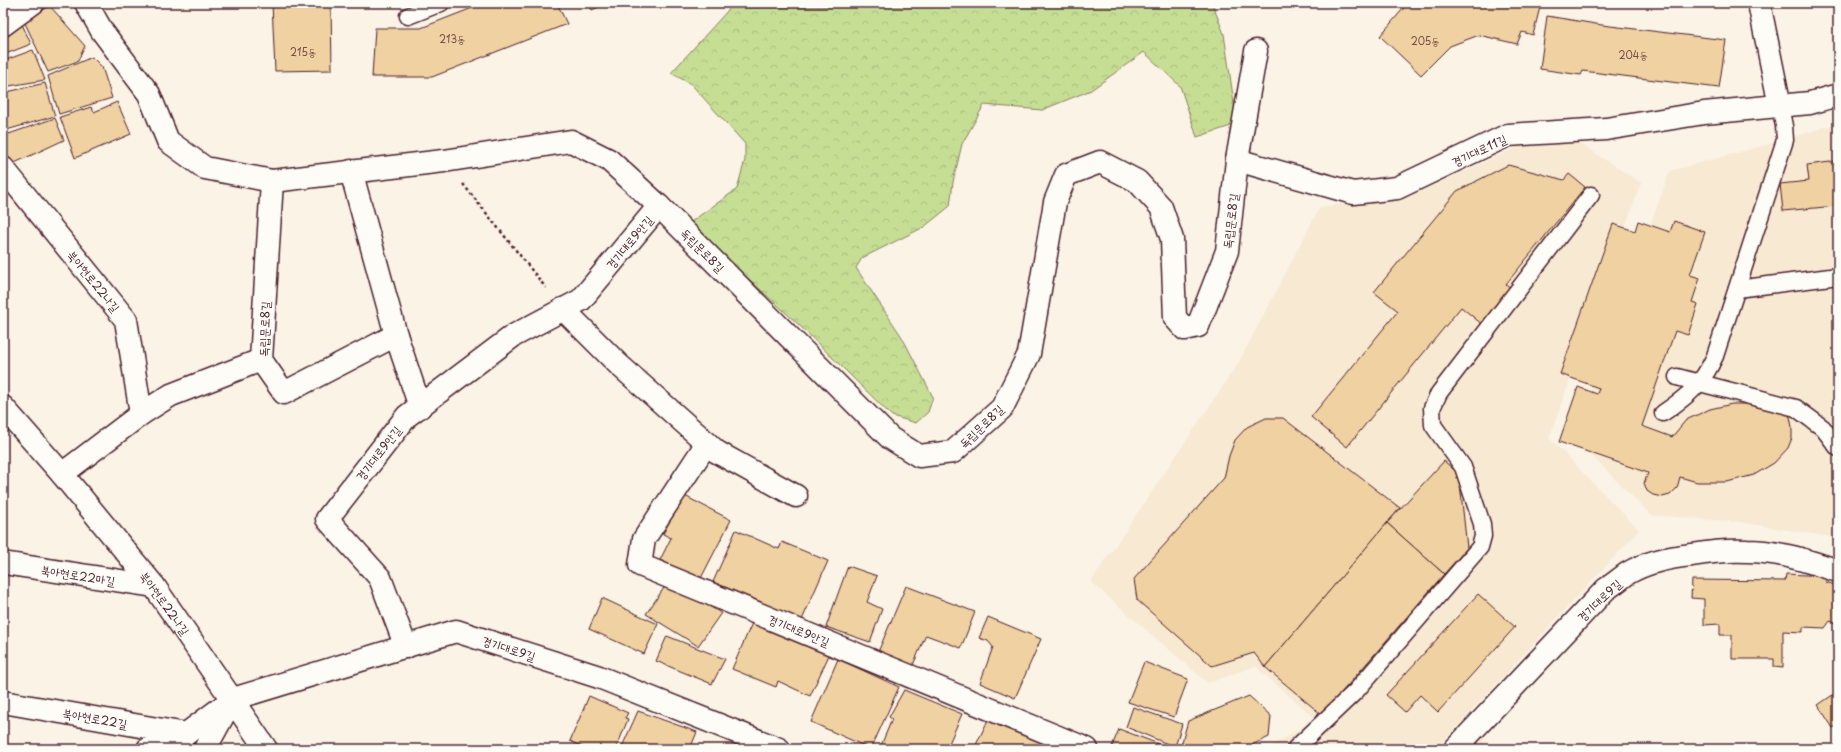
<svg xmlns="http://www.w3.org/2000/svg" width="1841" height="752" viewBox="0 0 1841 752" font-family="'Playpen Sans','Poor Story',sans-serif">
  <style>
    .built { fill: #f7e9d2 }
    .forest { fill: url(#forest-crowns); stroke: #887e60 }
    .building { fill: #efd1a2; stroke: #4a1f2b }
    .lines { fill: none; stroke-linecap: round; stroke-linejoin: round }
    .service-casing { stroke: #4a1f2b; stroke-width: 19 }
    .minor-casing { stroke: #4a1f2b; stroke-width: 25 }
    .path { stroke: #4a1f2b; stroke-width: 2.5; stroke-dasharray: 3 3; stroke-linecap: butt }
    .service { stroke: #fdfcf7; stroke-width: 16 }
    .minor { stroke: #fdfcf7; stroke-width: 22 }
    .labels { text-anchor: middle; dominant-baseline: central; stroke-width: 3; stroke-linejoin: round; paint-order: stroke }
    .number-label { font-size: 10px; fill: #734c49 }
    .street-label { font-size: 12px; fill: #4a1f2b; stroke: #fdfcf7 }
  </style>
  <defs>
    <pattern id="forest-crowns" width="20" height="18" patternUnits="userSpaceOnUse"><rect width="20" height="18" fill="#c6de94"/><path d="M2 6a3 3 0 1 1 6 0M12 15a3 3 0 1 1 6 0" fill="none" stroke="#acbe80"/></pattern>
  </defs>
  <rect width="100%" height="100%" fill="#faf3e6"/>
  <filter id="ink" filterUnits="userSpaceOnUse"><feTurbulence type="fractalNoise" baseFrequency=".025" numOctaves="2"/><feDisplacementMap in="SourceGraphic" scale="8" xChannelSelector="R" yChannelSelector="G"/><feConvolveMatrix kernelMatrix="1 2 1 2 8 2 1 2 1" color-interpolation-filters="sRGB"/></filter>
  <g filter="url(#ink)">
    <g class="built">
      <path d="M1838 123V538L1740 522 1651 515 1574 438 1670 171 1785 140Z"/>
      <path d="M1576 141 1641 183 1549 438 1639 530 1436 749H1267L1316 719 1255 666 1208 683 1091 582 1238 364 1320 207 1405 198 1522 145Z"/>
      <path d="M1481 736 1487 749H1465Z"/>
    </g>
    <path class="forest" d="M1073 3H1212L1224 34 1237 124 1197 137 1180 86 1144 52 1091 90 1042 110 984 105 962 144 953 182 950 206 924 227 862 258 856 268 902 337 933 397 928 412 916 423 892 416 796 322 688 224 737 189 745 160V144L691 84 671 73 730 8Z"/>
    <g class="building">
      <path d="M272 3H331L332 70 275 71Z"/>
      <path d="M485 3H557L567 24 432 77H372L375 28H421Z"/>
      <path d="M588 3H607L592 10Z"/>
      <path d="M1408 3H1541L1533 35 1522 32 1517 44 1479 35 1450 46 1421 75 1380 36Z"/>
      <path d="M50 6 85 46 78 61 48 72 24 21Z"/>
      <path d="M1547 16 1602 25 1726 40 1719 88 1583 71 1581 75 1540 69Z"/>
      <path d="M21 22 31 44 3 55V37Z"/>
      <path d="M33 50 45 80 3 87V61Z"/>
      <path d="M92 57 102 67 112 98 59 114 48 76Z"/>
      <path d="M45 83 55 116 3 131V93Z"/>
      <path d="M117 102 131 134 75 158 60 117 91 107 94 112Z"/>
      <path d="M55 118 64 140 6 167 3 158V136Z"/>
      <path d="M1838 161V221L1836 206 1783 211 1780 184 1809 181 1807 165Z"/>
      <path d="M1508 165 1564 180 1569 174 1585 187 1506 284 1512 289 1483 325 1461 307 1347 447 1311 417 1398 311 1374 292 1457 191Z"/>
      <path d="M1638 221 1670 232 1674 221 1705 232 1690 275 1700 278 1692 302 1698 304 1688 335 1675 331 1642 426 1672 437 1686 420 1710 409 1732 404H1759L1786 411 1790 417 1792 427V438L1788 448 1774 463 1754 475 1727 482H1697L1680 477 1677 488 1670 495 1662 497 1653 495 1647 491 1644 483 1648 473 1559 442 1578 387 1597 394 1599 388 1560 374 1613 224 1635 231Z"/>
      <path d="M1266 418H1283L1400 508 1265 667 1254 653 1212 666 1137 600 1134 579 1224 478 1229 456 1235 440 1247 427Z"/>
      <path d="M1444 461 1459 474 1467 548 1444 574 1387 523Z"/>
      <path d="M683 495 731 520 700 580 660 560 671 538 663 534Z"/>
      <path d="M1387 523 1444 574 1322 715 1265 667Z"/>
      <path d="M736 530 779 549 782 542 828 561 802 620 713 582Z"/>
      <path d="M848 566 877 576 867 602 882 609 870 642 826 627Z"/>
      <path d="M1786 574 1826 576V582L1838 586V624L1830 621 1825 628 1803 627V632L1783 631V668L1774 667V659H1732V635H1720V624L1704 625V599L1691 598 1692 580 1785 581Z"/>
      <path d="M668 582 721 613 698 646 646 614Z"/>
      <path d="M906 586 975 612 961 648 926 635 913 665 878 652Z"/>
      <path d="M1478 594 1515 627 1438 712 1420 695 1405 712 1386 695Z"/>
      <path d="M602 598 658 624 644 654 589 629Z"/>
      <path d="M755 616 830 653 810 696 778 681 776 687 732 669Z"/>
      <path d="M988 617 1041 639 1015 698 980 683 993 647 988 641 979 638Z"/>
      <path d="M667 636 725 659 712 684 656 661Z"/>
      <path d="M838 659 899 687 871 749 811 722Z"/>
      <path d="M1144 662 1188 679 1174 717 1128 702Z"/>
      <path d="M904 690 962 714 947 748 942 746 940 749 880 748 892 719 889 717Z"/>
      <path d="M1837 692 1838 695V730L1836 726 1833 728 1818 705Z"/>
      <path d="M589 696 628 713 625 718 628 719 616 749H587L570 741Z"/>
      <path d="M1249 696 1271 716 1269 737 1243 749H1180L1188 721Z"/>
      <path d="M1133 707 1182 724 1175 747 1126 727Z"/>
      <path d="M638 711 697 732 690 749H621Z"/>
      <path d="M988 720 1043 743 1040 749H974Z"/>
      <path d="M1119 729 1156 743 1155 749H1111Z"/>
      <path d="M1156 743 1173 749H1155Z"/>
      <path d="M1717 747V749H1675Z"/>
    </g>
    <g class="lines">
      <defs>
        <g id="service">
          <path d="M408 16 441 3"/>
          <path d="M1737 289 1838 276"/>
          <path d="M1677 377 1796 408 1823 428 1838 448"/>
          <path d="M1663 413C1688 396 1702 385 1715 356L1785 140 1784 126 1780 106"/>
          <path d="M1295 749 1356 691 1480 547 1483 536 1482 524 1463 467 1433 425 1432 408 1439 393 1591 195"/>
        </g>
        <g id="minor">
          <path d="M86 3 102 31 149 94 168 141 205 168 272 181 444 161 571 141 609 160 659 206 890 438 919 456 953 452 1002 408 1029 354 1055 202 1066 175 1100 162 1137 181 1161 207 1172 239 1175 318 1185 329 1198 326 1227 251 1237 160"/>
          <path d="M1759 3 1780 106"/>
          <path d="M3 25 33 3"/>
          <path d="M1256 51 1237 160 1353 193 1397 188 1508 135 1606 129 1704 113 1810 103 1838 95"/>
          <path d="M3 168 126 320 141 414"/>
          <path d="M351 171 396 335 420 407"/>
          <path d="M272 181 261 360 284 393 396 335"/>
          <path d="M563 309 618 364 717 452 796 496"/>
          <path d="M3 407 62 474 154 586 266 749"/>
          <path d="M707 443 644 539 640 565 1087 749"/>
          <path d="M62 474 141 414 171 395 261 360"/>
          <path d="M3 563 154 586"/>
          <path d="M406 647 380 578 327 519 407 416 513 336 581 300 659 206"/>
          <path d="M3 702 186 734"/>
          <path d="M148 749 186 734 233 699 456 631 599 677 779 749"/>
          <path d="M205 749 228 707"/>
          <path d="M1455 749 1606 589C1614 584 1621 578 1628 573 1647 562 1670 557 1692 555 1710 552 1728 550 1747 551 1778 551 1809 561 1838 571"/>
        </g>
      </defs>
      <use href="#service" class="service-casing"/>
      <use href="#minor" class="minor-casing"/>
      <path class="path" d="M463 184 546 288"/>
      <use href="#service" class="service"/>
      <use href="#minor" class="minor"/>
    </g>
  </g>
  <g class="labels">
    <g class="number-label">
      <text x="452" y="38">213동</text>
      <text x="1425" y="40">205동</text>
      <text x="303" y="51">215동</text>
      <text x="1633" y="54">204동</text>
    </g>
    <g class="street-label">
      <text transform="translate(1479 150) rotate(-25)">경기대로11길</text>
      <text transform="translate(1230 221) rotate(-83)">독립문로8길</text>
      <text transform="translate(629 242) rotate(-50)">경기대로9안길</text>
      <text transform="translate(703 250) rotate(45)">독립문로8길</text>
      <text transform="translate(94 281) rotate(51)">북아현로22나길</text>
      <text transform="translate(264 329) rotate(-88)">독립문로8길</text>
      <text transform="translate(981 426) rotate(-44)">독립문로8길</text>
      <text transform="translate(378 453) rotate(-52)">경기대로9안길</text>
      <text transform="translate(78 575) rotate(9)">북아현로22마길</text>
      <text transform="translate(1599 600) rotate(-43)">경기대로9길</text>
      <text transform="translate(165 603) rotate(54)">북아현로22나길</text>
      <text transform="translate(799 630) rotate(22)">경기대로9안길</text>
      <text transform="translate(509 648) rotate(18)">경기대로9길</text>
      <text transform="translate(95 718) rotate(10)">북아현로22길</text>
    </g>
  </g>
  <rect width="1841" height="752" fill="none" stroke="#fdfcf7" stroke-width="16"/>
  <rect x="8" y="8" width="1825" height="736" fill="none" stroke="#4a1f2b" stroke-width="1.5" filter="url(#ink)"/>
</svg>
